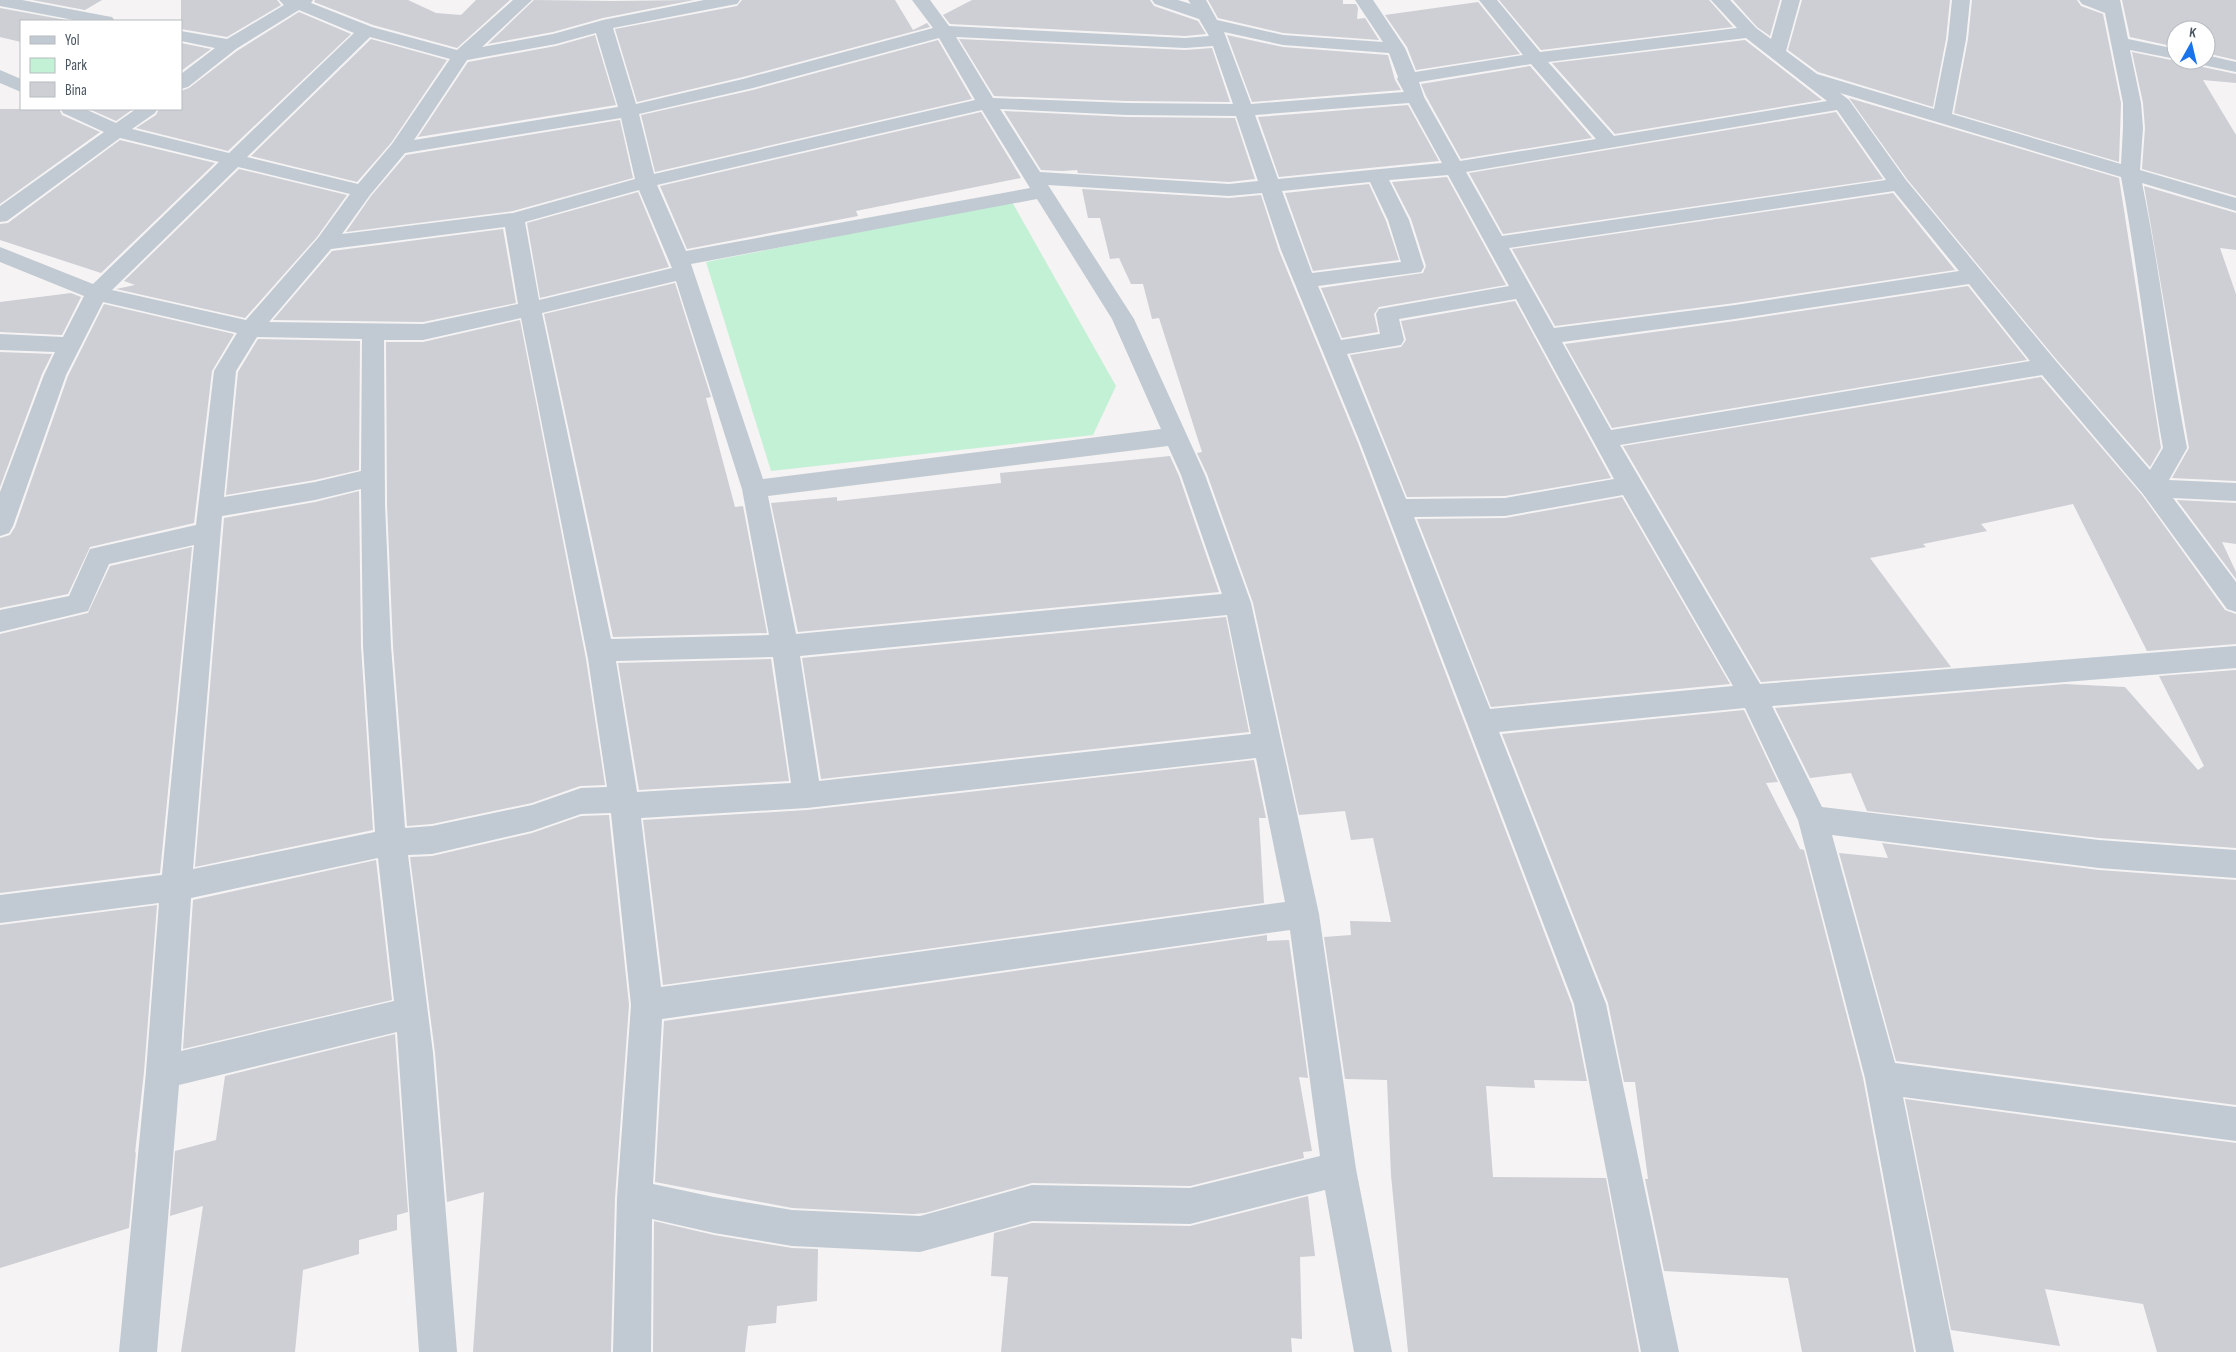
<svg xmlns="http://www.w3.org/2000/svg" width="2236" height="1352" viewBox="0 0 2236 1352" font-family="'Sofia Sans Condensed',sans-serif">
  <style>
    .green { fill: #c3f1d5 }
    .building { fill: #cdcfd5 }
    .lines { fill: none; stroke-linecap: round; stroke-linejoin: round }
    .street { fill: #c1cad2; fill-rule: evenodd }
  </style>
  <rect width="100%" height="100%" fill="#f5f3f3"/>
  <path class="green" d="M1012 202 1116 386 1093 435 771 471 706 262Z"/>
  <g class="building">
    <path d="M32 0H102L85 10Z"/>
    <path d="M181 0H277L281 5 227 37 181 29Z"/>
    <path d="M315 0H408L436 13 461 15 476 0H510L457 48 373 25 314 2Z"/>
    <path d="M534 0 613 1 694 0 603 18 553 32 488 44Z"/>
    <path d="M742 0H895L913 30 927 23 930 27 743 77 637 102 615 29 737 6Z"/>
    <path d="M972 0H1150L1154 6 1198 21 1206 34 1185 36 950 24 943 15Z"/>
    <path d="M1208 0H1343V4H1356L1358 8 1357 19 1365 18 1379 40 1283 33 1218 18Z"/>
    <path d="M1499 0H1709L1733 27 1541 50Z"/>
    <path d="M1733 0H1780L1770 36 1757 27Z"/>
    <path d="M1802 0H1950L1946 39 1933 107 1818 72 1788 50Z"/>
    <path d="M1972 0H2077L2081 6 2103 14 2121 103 2119 162 1954 113 1968 39Z"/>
    <path d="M2122 0H2236V60L2206 53V30H2176V47L2130 37Z"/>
    <path d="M1478 2 1520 54 1416 70 1407 47 1385 15Z"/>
    <path d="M0 8 66 20 21 21V42L0 37Z"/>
    <path d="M299 12 351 34 228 151 136 128 156 115 159 109H181V91L189 88 237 51Z"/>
    <path d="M595 35 616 105 418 137 468 62 556 46Z"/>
    <path d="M1227 35 1283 47 1388 55 1395 80 1401 90 1252 102Z"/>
    <path d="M371 39 447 60 391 143 357 182 251 156Z"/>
    <path d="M959 39 1185 50 1212 48 1230 102 1127 101 994 96Z"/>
    <path d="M938 40 972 99 655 172 641 115 753 90Z"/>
    <path d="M1745 40 1822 100 1615 134 1552 63Z"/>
    <path d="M181 43 211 49 181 71Z"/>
    <path d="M2132 52 2176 61 2193 60 2198 66 2236 74V83L2203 80 2236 135V196L2142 169 2145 128 2143 103Z"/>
    <path d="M1530 66 1592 138 1461 159 1426 96 1421 84Z"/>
    <path d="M1849 98 2119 178 2161 448 2150 467 2056 359 1907 179Z"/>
    <path d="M1408 105 1439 161 1279 177 1258 117Z"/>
    <path d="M0 109H59L62 115 100 132 0 204Z"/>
    <path d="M89 109H133L116 121Z"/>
    <path d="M1004 111 1127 117 1235 118 1255 179 1229 182 1078 173 1077 170 1062 171 1041 170Z"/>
    <path d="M981 112 1021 178 856 211 858 216 687 249 660 186Z"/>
    <path d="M1836 112 1883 179 1503 234 1469 173Z"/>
    <path d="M620 120 633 178 513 211 346 232 371 196 406 155Z"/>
    <path d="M120 140 215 163 101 273 0 240V224L8 223Z"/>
    <path d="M239 169 347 195 317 237 245 318 116 289 135 285 124 281Z"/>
    <path d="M1447 177 1506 285 1379 307 1374 314 1378 332 1342 338 1321 288 1423 273 1426 266 1411 219 1392 182Z"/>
    <path d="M1369 184 1386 221 1399 260 1313 271 1285 193Z"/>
    <path d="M2144 186 2236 213V250L2220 248 2236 294V481L2172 478 2189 448Z"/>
    <path d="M1082 189 1229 198 1261 195 1279 251 1358 443 1572 1005 1587 1081 1534 1080 1535 1088 1486 1086 1493 1177 1606 1178 1639 1352H1408L1391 1175 1387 1080 1345 1079 1324 937 1351 935 1350 921 1391 922 1373 838 1351 840 1345 811 1299 815 1253 603 1207 474 1197 453 1202 452 1159 318 1152 319 1143 284H1131L1119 258 1110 259 1100 218H1088Z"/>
    <path d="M638 192 669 267 540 298 527 223Z"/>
    <path d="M1893 193 1955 270 1735 303 1555 326 1512 249Z"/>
    <path d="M503 229 516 303 423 322 273 320 332 251Z"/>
    <path d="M675 283 711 397 706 398 735 507 743 506 767 633 613 637 544 314Z"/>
    <path d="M1968 286 2027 360 1612 428 1565 344 1735 321Z"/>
    <path d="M71 293 81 297 62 335 0 332V302Z"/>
    <path d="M1515 301 1611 478 1505 496 1407 497 1350 355 1401 347 1406 340 1401 321Z"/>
    <path d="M104 304 234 334 212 371 194 523 90 547 68 594 0 608V538L10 535 15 527 68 376Z"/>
    <path d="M520 320 586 659 605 785 580 786 532 803 432 824 407 826 393 646 387 504 386 342H423Z"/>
    <path d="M258 339 360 341 359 470 315 480 226 495 238 372Z"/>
    <path d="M0 352 52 354 42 374 0 487Z"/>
    <path d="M2041 377 2142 495 2225 610 2236 614V644L2147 651 2073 504 1981 524 1987 531 1923 544 1926 547 1870 558 1951 667 1761 682 1623 446Z"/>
    <path d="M1170 456 1179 476 1219 592 798 632 771 503 837 497V501L1001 483 1000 473Z"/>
    <path d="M359 491 361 646 373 830 195 867 224 518 315 502Z"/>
    <path d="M1622 497 1730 684 1491 707 1417 519 1505 518Z"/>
    <path d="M2177 500 2236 503V544L2222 542 2236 572V579Z"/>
    <path d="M192 547 160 873 0 893V634L88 613 110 566Z"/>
    <path d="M1226 617 1249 732 821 779 802 658Z"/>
    <path d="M771 659 789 781 639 790 618 663Z"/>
    <path d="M2236 670V848L2099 838 1867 811 1851 773 1810 778 1775 708 2065 684 2125 687 2198 770 2204 766 2159 676Z"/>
    <path d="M1744 710 1778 782 1766 783 1800 849 1804 850 1863 1078 1914 1352H1802L1788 1278 1664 1271 1645 1179H1648L1635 1082H1624L1608 1003 1502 734Z"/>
    <path d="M1254 760 1266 818H1259L1264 903 663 985 643 820 807 810Z"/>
    <path d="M609 815 629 1005 615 1198 611 1352H473L484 1192 447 1202 435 1053 410 857 432 856 532 833 581 816Z"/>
    <path d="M1882 843 2099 870 2236 880V1105L1896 1061 1839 853 1888 858Z"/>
    <path d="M376 860 392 1000 183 1049 193 900Z"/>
    <path d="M157 905 144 1072 135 1153 136 1152 129 1228 0 1268V925Z"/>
    <path d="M1267 935V941L1289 940 1308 1078 1299 1077 1312 1151 1303 1152 1304 1158 1190 1186 1032 1183 925 1213 913 1214 792 1208 655 1182 664 1021Z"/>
    <path d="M395 1034 408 1212 397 1215V1230L359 1240V1254L303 1270 295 1352H181L203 1206 170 1216 175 1151 216 1140 225 1076Z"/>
    <path d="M1905 1099 2236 1143V1352H2157L2143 1304 2045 1289 2060 1346 1951 1330Z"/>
    <path d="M1308 1196 1315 1256 1300 1257 1302 1339 1291 1338 1292 1352H1001L1008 1277 991 1276 994 1233 1032 1223 1190 1226Z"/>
    <path d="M654 1221 714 1235 792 1248 818 1249 817 1301 777 1306 776 1323 748 1326 745 1352H653Z"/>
  </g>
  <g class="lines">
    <g class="street">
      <path d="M0 0H22L106 16 112 17 115 21H79L0 6Z"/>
      <path d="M279 0H313L311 3 372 27 457 50 513 0H532L482 47 553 34 603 20 704 0H740L737 4 731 5 613 28 636 104 743 79 933 28 912 0H930L949 26 1185 38 1209 36 1199 19 1155 4 1152 0H1178L1191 4 1188 0H1206L1217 20 1283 35 1383 42 1355 0H1373L1405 48 1415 72 1523 55 1479 0H1497L1540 52 1737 28 1711 0H1730L1756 28 1771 39 1782 0H1800L1786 51 1817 74 1934 109 1948 39 1952 0H1970L1966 39 1952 114 2121 164 2123 128V103L2105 13 2082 4 2079 0H2120L2128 39 2176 49V59L2130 50 2141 103 2143 128 2140 170 2236 198V211L2142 183C2160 271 2170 360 2187 448L2169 480 2236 483V501L2173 498 2236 582V612L2227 609 2143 494 2042 375 1620 445 1760 684 2236 646V668L1772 706 1822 807 2099 840 2236 850V878L2099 868 1832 835 1895 1063 2236 1107V1141L1903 1097 1954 1352H1916L1865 1078 1798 820 1745 708 1499 732 1606 1004 1679 1352H1641L1574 1004 1360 442 1281 250 1262 193 1229 196 1048 185 1134 319 1205 475 1251 603 1319 914 1356 1169 1392 1352H1354L1325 1190 1190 1224 1032 1221 920 1252 792 1246 714 1233 652 1219 651 1352H613L617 1198 631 1005 611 813 581 814 532 831 432 854 408 855 433 1053 457 1352H419L397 1032 179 1085 157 1352H119L146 1072 159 903 0 923V895L162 875 194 545 109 564 88 611 0 632V610L69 596 90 549 196 525 214 371 237 333 103 302 66 375 13 526 9 533 0 536V492L44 375 55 352 0 350V334L63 337 84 296 0 262V247L93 284 219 162 120 138 7 221 0 222V206L104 132 63 113 61 109H85L116 123 136 109H157L155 113 132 129 229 153 354 33 299 10 236 49 188 87 181 89V74L215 48 181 41V31L227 39 284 5ZM1224 32 1283 45 1389 53 1398 77 1397 79 1404 92 1251 104ZM596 33 618 107 414 140 467 60 556 44ZM370 37 450 59 392 144 358 184 247 157ZM956 37 1185 48 1213 46 1233 104 1127 103 993 98ZM939 38 975 100 654 174 639 114 753 88ZM1746 38 1827 101 1614 136 1548 62ZM1531 64 1596 139 1460 161 1424 97 1419 82ZM1840 93 2121 177C2138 267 2147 358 2163 448L2150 470 2055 360 1906 180 1849 100ZM1409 103 1442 163 1278 179 1255 115ZM1000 109 1127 115 1236 116 1258 181 1229 184 1040 172ZM982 110 1030 188 686 251 657 185ZM1837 110 1886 180 1502 236 1466 172ZM621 118 635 179 513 213 342 234 370 195 405 153ZM238 167 350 194 318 238 246 320 112 290ZM1448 175 1509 286 1379 309 1376 314 1380 334 1341 340 1318 286 1421 272 1424 267 1409 220 1389 180ZM1370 182 1388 220 1401 262 1312 273 1282 191ZM639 190 672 268 539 300 525 222ZM1894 191 1959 271 1735 305 1554 328 1509 248ZM1037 199 1112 319 1161 429 763 479 691 264ZM505 227 518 304 423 324 269 322 331 249ZM676 281 742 489 769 635 611 639 542 313ZM1969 284 2030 361 1611 430 1562 342 1735 319ZM1516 299 1614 479 1505 498 1406 499 1347 354 1401 345 1404 340 1399 319ZM521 318 588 659 607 787 581 788 532 805 432 826 405 828 391 646 385 504 384 340H423ZM257 337 362 339 361 471 315 482 224 497 236 371ZM1168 446 1181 475 1222 594 796 634 768 496ZM361 489 363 646 375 832 193 869 222 516 315 500ZM1623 495 1733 686 1490 709 1414 517 1505 516ZM1227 615 1251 734 819 781 800 656ZM773 657 791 783 637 792 616 661ZM1256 758 1285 902 661 987 641 818 807 808ZM378 858 394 1001 181 1051 191 898ZM1290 930 1320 1156 1190 1188 1032 1185 920 1216 792 1210 714 1197 653 1184 662 1019Z"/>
      <path d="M2206 55 2236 62V72L2198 64 2195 60H2206Z"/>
      <path d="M0 70 21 79V92L0 83Z"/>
    </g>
  </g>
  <rect x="20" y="20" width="162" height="90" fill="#ffffff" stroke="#b7bbc0"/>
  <rect x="30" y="36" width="25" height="8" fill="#c1cad2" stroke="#b7bbc0"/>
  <text x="65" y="45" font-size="15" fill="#4a5661">Yol</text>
  <rect x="30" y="58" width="25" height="15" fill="#c3f1d5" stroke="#b7bbc0"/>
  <text x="65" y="70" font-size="15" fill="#4a5661">Park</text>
  <rect x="30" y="82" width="25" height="15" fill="#cdcfd5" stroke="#b7bbc0"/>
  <text x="65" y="95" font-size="15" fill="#4a5661">Bina</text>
  <g transform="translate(2191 45) rotate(8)"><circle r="24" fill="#ffffff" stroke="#b7bbc0"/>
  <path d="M0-4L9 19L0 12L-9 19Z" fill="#1a73e8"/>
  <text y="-8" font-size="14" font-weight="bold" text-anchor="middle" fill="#4a5661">K</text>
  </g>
</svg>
